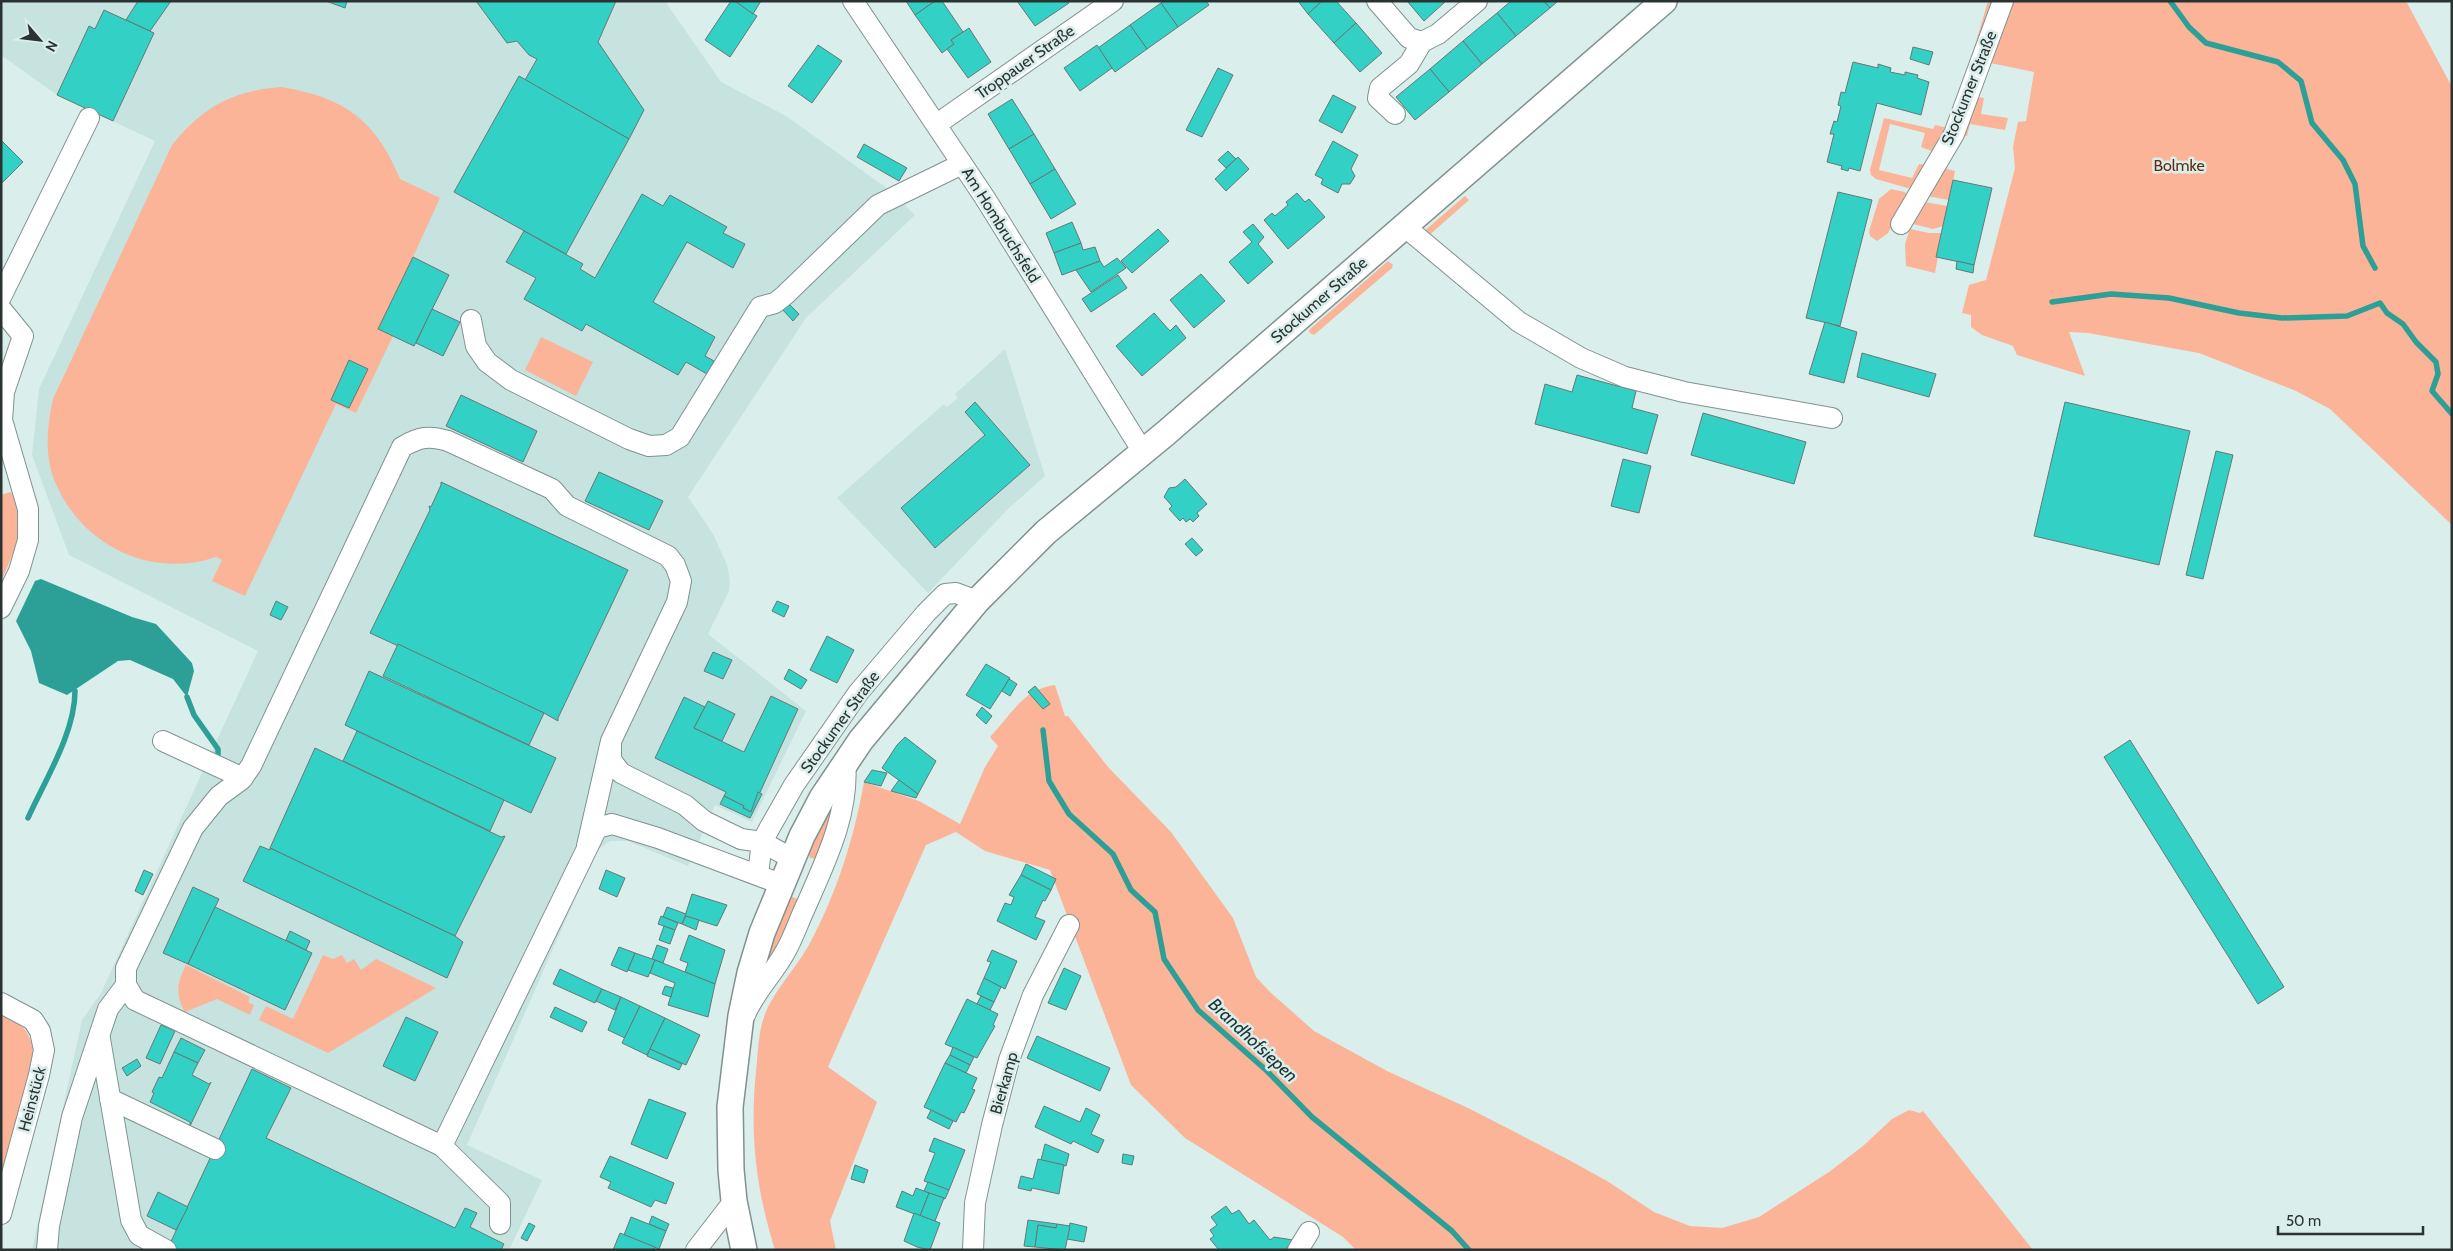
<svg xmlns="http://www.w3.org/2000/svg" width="2453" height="1251" viewBox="0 0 2453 1251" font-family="Cabin,sans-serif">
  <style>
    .built { fill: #c6e3e0 }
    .green { fill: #fbb498 }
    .water { fill: #2ca097 }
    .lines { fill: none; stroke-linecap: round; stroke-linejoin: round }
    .stream { stroke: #2ca097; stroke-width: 5.5 }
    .building { fill: #33d1c5; stroke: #667876 }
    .minor-casing { stroke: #7f9290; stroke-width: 22 }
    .major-casing { stroke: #7f9290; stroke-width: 28 }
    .minor { stroke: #fff; stroke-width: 20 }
    .major { stroke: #fff; stroke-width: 25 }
    .labels { text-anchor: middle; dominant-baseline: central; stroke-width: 5; stroke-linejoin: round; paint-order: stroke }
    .street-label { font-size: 16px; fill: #2b3332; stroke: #daeeec }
    .park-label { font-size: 16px; fill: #64290e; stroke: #daeeec }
    .water-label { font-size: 18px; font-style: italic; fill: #1c3533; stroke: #daeeec }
  </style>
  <rect width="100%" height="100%" fill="#daeeec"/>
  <g class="built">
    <path d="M1 1H665L721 82 786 116 888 189 915 215 806 318 688 497 713 534 727 565 730 581 729 591 708 634 806 711 752 822 715 805 688 866 628 841H610L596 851 467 1145 542 1180 509 1250H32L82 1020 101 993 258 651 69 555 32 455 39 389 155 141 57 95 1 55Z"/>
    <path d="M1005 349 1045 476 1009 508 928 593 837 498 944 404 947 407 958 398 955 394Z"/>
  </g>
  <g class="green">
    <path d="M1988 1H2406L2452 87V525L2330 409 2296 391 2199 353 2088 333 2069 332 2085 376 2017 355 2013 346 1982 335 1971 327V315L1962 313 1969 285 1986 280 2015 168 2013 147 2018 122 2026 121 2034 72 1971 59Z"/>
    <path d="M281 87C344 97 376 120 400 179L440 198 413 257 449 275 414 346 393 336 356 413 336 404 245 596 212 581 222 560 216 557C151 579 82 546 55 482 44 455 47 426 53 399L172 145C203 107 231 91 281 87Z"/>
    <path d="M1976 97 1984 98 1981 114 2008 118 2005 130 1970 124 1967 136 1962 135Z"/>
    <path d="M1884 118 1933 129 1935 125 1948 128 1934 152 1921 147 1925 133 1890 124 1879 170 1912 178 1919 164 1926 165 1911 189 1876 179 1871 175 1870 170Z"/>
    <path d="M1943 168 1955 171 1949 200 1927 196Z"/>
    <path d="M1891 189 1905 192 1908 197 1888 233 1877 241 1870 236 1869 231 1879 199Z"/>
    <path d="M1465 196 1469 200 1426 238 1423 232Z"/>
    <path d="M1924 202 1948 206 1943 226 1933 229 1913 224Z"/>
    <path d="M1910 229 1929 233H1942L1935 273 1906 266 1905 244Z"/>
    <path d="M1388 261 1393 265 1392 268 1314 335 1310 333 1309 330Z"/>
    <path d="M541 337 593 362 576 396 525 370Z"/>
    <path d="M10 492C36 508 10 561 1 582V495Z"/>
    <path d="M1055 685 1065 716H1068L1108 767 1171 832 1233 918 1256 977 1269 991 1314 1031 1387 1071 1470 1109 1569 1160 1607 1181 1654 1212 1690 1226 1722 1228 1759 1217 1829 1172 1863 1146 1892 1119 1909 1110 1920 1113 1923 1111 2033 1250H1356L1343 1237 1185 1138 1131 1085 1050 870 985 851 956 832 926 845 828 1067 877 1102 830 1221 836 1250H775C755 1186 749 1129 757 1062 758 1048 759 1031 764 1017 772 993 797 967 810 943 837 893 854 838 864 782L919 801 960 824 985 767 998 746 990 737C1011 715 1023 689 1055 685Z"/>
    <path d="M833 808 819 859 810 858 808 851 825 818Z"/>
    <path d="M789 895 797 899V910L768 964 766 963V951Z"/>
    <path d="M323 955 333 959 342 955 347 963 354 959 361 970 376 959 436 988 328 1053 259 1020 266 1006 293 1019Z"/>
    <path d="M186 965 250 997 248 1002 254 1005 250 1015 217 999 185 1012C175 994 177 983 186 965Z"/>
    <path d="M1 1013C26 1026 31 1032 34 1059L1 1188Z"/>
  </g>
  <path class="water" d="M41 579 132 617 156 624 192 663 194 671 187 697 173 679 130 660 118 661 67 695 39 683 31 651 16 621 35 581Z"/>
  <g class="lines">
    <g class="stream">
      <path d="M2170 1 2189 27 2206 43 2278 62 2301 81 2312 123 2343 160 2355 184 2363 246 2375 268"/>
      <path d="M2052 302 2111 294 2169 298 2239 313 2282 318 2347 316 2380 303 2387 313 2403 324 2416 342 2436 362 2438 374 2432 391 2452 414"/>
      <path d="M187 697 194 715 218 749V755"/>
      <path d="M1043 730 1049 781 1069 814 1113 854 1131 890 1155 912 1164 959 1198 1010 1267 1071 1312 1117 1452 1231 1469 1250"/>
      <path d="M28 818C45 780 75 733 75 691"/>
    </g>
  </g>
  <g class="building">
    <path d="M138 1H171L150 31 126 20Z"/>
    <path d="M326 1H347L345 8Z"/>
    <path d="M476 1H616L598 42 644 110 629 139 525 80 537 59 529 55 517 41 507 43Z"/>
    <path d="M731 1H735L757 16 730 57 705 40Z"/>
    <path d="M735 1H761L753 14Z"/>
    <path d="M906 1H935L915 15Z"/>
    <path d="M935 1H942L963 32 951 40 954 44 942 53 915 15Z"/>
    <path d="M1017 1H1068L1069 3 1035 26Z"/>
    <path d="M1164 1H1206L1209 5 1178 27 1161 3Z"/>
    <path d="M1298 1H1322L1308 14Z"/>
    <path d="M1322 1H1336L1356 23 1334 43 1308 14Z"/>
    <path d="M1407 1H1446L1424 21Z"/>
    <path d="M1511 1H1544L1550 8 1516 36 1497 13Z"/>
    <path d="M1544 1H1558L1550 8Z"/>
    <path d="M1161 3 1178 27 1147 49 1130 25Z"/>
    <path d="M104 10 154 33 113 121 57 95 89 26 95 29Z"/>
    <path d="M1497 13 1516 36 1482 64 1463 41Z"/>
    <path d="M1356 23 1382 53 1360 72 1334 43Z"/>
    <path d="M1130 25 1147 49 1115 72 1098 48Z"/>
    <path d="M969 28 991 62 968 78 947 49 954 44 951 40Z"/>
    <path d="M1463 41 1482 64 1449 92 1430 69Z"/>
    <path d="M818 45 842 61 812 103 788 86Z"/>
    <path d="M1097 45 1112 68 1080 91 1064 68Z"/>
    <path d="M1913 47 1933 52 1929 65 1910 59Z"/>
    <path d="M1853 62 1878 68V64L1891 68 1890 72 1905 75V72L1918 75 1917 78 1929 82 1921 115 1877 103 1860 171 1849 168 1848 171 1841 169 1842 166 1827 162 1834 134H1830L1834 121 1837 122 1841 106 1838 105 1841 92 1845 93Z"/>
    <path d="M1218 68 1233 75 1202 137 1186 130Z"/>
    <path d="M1430 69 1449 92 1415 120 1396 97Z"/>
    <path d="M519 76 629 139 566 254 454 192Z"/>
    <path d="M1333 95 1356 107 1342 133 1319 121Z"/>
    <path d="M1012 99 1034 134 1009 149 988 114Z"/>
    <path d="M1034 134 1055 169 1030 184 1009 149Z"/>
    <path d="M1 140 23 162 1 184Z"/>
    <path d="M1333 141 1358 155 1351 169 1355 176 1350 184H1342L1338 193 1321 184 1323 179 1315 175Z"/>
    <path d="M864 144 907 168 899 181 857 157Z"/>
    <path d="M1228 151 1236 159 1226 168 1218 160Z"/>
    <path d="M1238 157 1249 169 1226 191 1215 179Z"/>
    <path d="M1055 169 1076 204 1051 219 1030 184Z"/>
    <path d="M1953 180 1992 188 1974 265 1936 257Z"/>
    <path d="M1838 192 1872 200 1840 326 1806 318Z"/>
    <path d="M1297 193 1305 202 1309 199 1325 217 1288 249 1264 220 1272 213 1275 216 1288 205 1286 202Z"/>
    <path d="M642 194 663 206 670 195 727 227 723 233 745 244 733 268 687 242 653 302 715 337 705 356 714 361 707 374 686 362 678 375 586 324 582 331 524 299 536 278 506 262 524 231 583 264 580 269 595 278Z"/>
    <path d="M1072 222 1081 243 1054 253 1046 233Z"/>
    <path d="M1253 224 1264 237 1258 244 1273 262 1248 284 1229 262 1252 242 1243 232Z"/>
    <path d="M1158 229 1169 241 1132 273 1121 261Z"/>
    <path d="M1081 243 1083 250 1095 247 1100 261 1062 275 1054 253Z"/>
    <path d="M413 257 449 275 414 346 378 329Z"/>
    <path d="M1117 258 1126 268 1091 292 1076 270 1100 261 1104 267Z"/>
    <path d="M1957 261 1974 265 1973 273 1956 269Z"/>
    <path d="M1201 274 1225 301 1194 328 1170 300Z"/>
    <path d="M1118 275 1127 288 1091 312 1082 299Z"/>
    <path d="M789 304 799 314 793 321 783 310Z"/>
    <path d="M432 309 460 322 443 356 416 343Z"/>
    <path d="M1154 313 1170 331 1176 325 1186 338 1142 376 1116 346Z"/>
    <path d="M1825 322 1857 332 1844 383 1809 374Z"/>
    <path d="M1862 353 1936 374 1929 397 1857 377Z"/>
    <path d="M349 360 368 369 349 408 331 400Z"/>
    <path d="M1577 375 1636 391 1632 408 1658 415 1647 454 1535 424 1545 384 1572 392Z"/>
    <path d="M461 395 537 431 523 462 446 426Z"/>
    <path d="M975 402 1030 465 935 548 901 508 985 435 965 412Z"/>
    <path d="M2065 402 2190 431 2159 565 2034 536Z"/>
    <path d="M1703 413 1806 442 1794 484 1691 455Z"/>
    <path d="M2216 451 2233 455 2203 579 2186 575Z"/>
    <path d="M1623 459 1651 466 1639 513 1611 506Z"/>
    <path d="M599 472 663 501 649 530 585 501Z"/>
    <path d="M1185 479 1207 504 1197 513 1199 516 1193 522 1190 519 1186 522 1183 518 1180 521 1169 509 1172 506 1164 497 1169 488 1176 487Z"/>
    <path d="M441 482 628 570 558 718V721L544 713 370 633 430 510 429 506 431 507 441 485Z"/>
    <path d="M1192 538 1203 550 1196 556 1185 544Z"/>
    <path d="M276 601 288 607 281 620 270 615Z"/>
    <path d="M777 601 789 606 784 617 772 611Z"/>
    <path d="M827 636 854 650 837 683 810 670Z"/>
    <path d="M398 644 544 713 529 745 383 676Z"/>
    <path d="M713 652 732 660 723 679 704 671Z"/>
    <path d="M986 664 1010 678 990 709 966 695Z"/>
    <path d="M789 669 807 680 801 689 784 679Z"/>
    <path d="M369 671 556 758 531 813 345 725Z"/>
    <path d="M1009 679 1017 684 1010 696 1002 691Z"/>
    <path d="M1035 686 1050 704 1043 709 1028 692Z"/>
    <path d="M771 696 798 709 751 812 743 808 744 806 724 796 726 792 655 758 684 697 705 707 694 728 744 752Z"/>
    <path d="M708 701 735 714 722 741 694 728Z"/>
    <path d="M982 707 992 716 986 724 976 715Z"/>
    <path d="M357 731 504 800 490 831 343 761Z"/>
    <path d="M905 737 936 761 918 794 882 768 897 745Z"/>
    <path d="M2130 740 2284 987 2258 1004 2104 757Z"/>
    <path d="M315 748 501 837 505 836 455 936 270 848Z"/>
    <path d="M872 770 887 773 881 786 864 782Z"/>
    <path d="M899 780 918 794 916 798 891 791Z"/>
    <path d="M758 792 762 794 750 818 720 804 724 796 744 806 743 808 751 812Z"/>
    <path d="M260 846 270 850V848L455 936 463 942 447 978 243 881Z"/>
    <path d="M1026 864 1056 879 1051 890 1021 875Z"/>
    <path d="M144 870 153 874 143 895 135 891Z"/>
    <path d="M606 870 625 878 617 897 599 889Z"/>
    <path d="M1021 875 1051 890 1045 901 1043 900 1035 917 1045 921 1036 940 997 921 1005 903 1011 905 1014 897 1009 895Z"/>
    <path d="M193 887 219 899 188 964 163 953Z"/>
    <path d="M692 894 727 905 717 926 685 916Z"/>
    <path d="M215 907 312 953 285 1010 188 964Z"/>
    <path d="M667 907 686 914 682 924 663 917Z"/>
    <path d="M661 916 678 923 675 930 658 924Z"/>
    <path d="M686 916 699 920 696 930 682 924Z"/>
    <path d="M664 926 675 930 670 944 659 940Z"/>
    <path d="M290 931 310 941 306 950 286 940Z"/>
    <path d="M689 935 725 950 715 984 685 972 688 963 680 960Z"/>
    <path d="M657 945 668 949 663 963 652 959Z"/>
    <path d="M619 947 635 953 627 972 611 965Z"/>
    <path d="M992 950 1017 961 1005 989 984 978 991 962 987 961Z"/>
    <path d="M635 953 655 960 648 977 628 970Z"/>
    <path d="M655 960 715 984 708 1017 668 1005 675 983 650 973Z"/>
    <path d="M1064 968 1081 976 1066 1010 1048 1003Z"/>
    <path d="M560 969 602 989 595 1003 553 984Z"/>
    <path d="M984 978 1001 987 994 1002 977 994Z"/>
    <path d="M665 986 673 988 671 997 662 994Z"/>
    <path d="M602 989 621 997 615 1010 596 1001Z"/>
    <path d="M981 996 994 1002 990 1010 977 1004Z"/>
    <path d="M621 997 640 1006 625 1038 608 1030Z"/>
    <path d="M967 999 998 1014 993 1025 995 1026 977 1058 945 1044Z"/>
    <path d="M640 1006 665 1018 647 1055 622 1043Z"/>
    <path d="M555 1007 587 1022 582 1032 550 1017Z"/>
    <path d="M406 1017 438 1032 415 1081 383 1066Z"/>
    <path d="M665 1018 700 1035 686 1065 650 1049Z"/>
    <path d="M161 1025 175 1031 160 1064 146 1058Z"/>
    <path d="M1037 1036 1110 1068 1100 1091 1027 1058Z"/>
    <path d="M181 1038 205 1050 198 1063 174 1052Z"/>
    <path d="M953 1047 974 1057 970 1065 950 1055Z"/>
    <path d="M650 1049 682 1064 679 1070 647 1056Z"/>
    <path d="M174 1052 198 1063 192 1075 209 1084 211 1082 190 1126V1122L150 1102 154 1093 152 1092 159 1077 162 1078Z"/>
    <path d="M950 1055 970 1065 966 1073 945 1063Z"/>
    <path d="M137 1059 141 1066 127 1076 122 1068Z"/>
    <path d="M945 1063 977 1078 972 1089 975 1090 964 1113 961 1112 956 1122 924 1107Z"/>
    <path d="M252 1069 291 1088 266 1138 455 1228 465 1208 477 1213 470 1227 504 1244 501 1250H167Z"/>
    <path d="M649 1099 686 1113 667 1159 631 1144Z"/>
    <path d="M1044 1106 1080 1122 1086 1108 1100 1115 1091 1134 1104 1140 1098 1153 1073 1141 1071 1144 1035 1127Z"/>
    <path d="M931 1110 953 1121 949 1129 927 1118Z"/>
    <path d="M934 1138 965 1150 949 1190 924 1181 935 1153 929 1151Z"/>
    <path d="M1045 1144 1069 1154 1066 1166 1041 1160Z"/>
    <path d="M1123 1154 1134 1156 1132 1165 1122 1163Z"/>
    <path d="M610 1156 674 1183 666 1204 655 1200 651 1207 608 1188 611 1182 600 1177Z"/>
    <path d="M1038 1159 1064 1165 1059 1194 1032 1188 1031 1191 1018 1188 1021 1176 1033 1179Z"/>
    <path d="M855 1165 868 1170 864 1183 851 1179Z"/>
    <path d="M928 1182 949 1190 945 1199 924 1191Z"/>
    <path d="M916 1188 929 1193 920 1216 896 1207 902 1191 913 1196Z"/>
    <path d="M158 1192 188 1207 176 1230 147 1216Z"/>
    <path d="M929 1193 944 1198 935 1221 920 1216Z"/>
    <path d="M1226 1206 1232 1214 1239 1210 1249 1224 1254 1220 1270 1240 1274 1237 1293 1240 1285 1250H1219L1210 1239 1214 1236 1210 1230 1217 1225 1211 1217Z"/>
    <path d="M914 1213 940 1223 930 1250 917 1247 904 1241Z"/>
    <path d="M652 1216 669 1224 666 1231 649 1224Z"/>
    <path d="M631 1217 666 1231 659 1249 624 1235Z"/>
    <path d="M1028 1220 1057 1224 1056 1228 1038 1225 1035 1247 1024 1246Z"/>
    <path d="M529 1223 535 1226 527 1241 521 1238Z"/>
    <path d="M1070 1223 1087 1227 1084 1242 1067 1239Z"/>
    <path d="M1057 1224 1070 1226 1065 1250 1035 1247 1038 1225 1056 1228Z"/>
    <path d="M620 1233 655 1247 654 1250H613Z"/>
  </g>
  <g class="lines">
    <defs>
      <g id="minor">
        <path d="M853 1 985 198 1143 452"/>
        <path d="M1377 1 1409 38 1422 42 1438 34 1477 1"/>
        <path d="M1395 114 1378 98 1380 88 1409 64 1422 42"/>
        <path d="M937 124 1113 1"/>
        <path d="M1901 224 1954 134 2003 1"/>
        <path d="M1404 226 1519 322 1581 358 1625 377 1684 392 1832 418"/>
        <path d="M1 297 89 118"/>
        <path d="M1 309 23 336 4 392 2 420 28 509V540L19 571 1 608"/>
        <path d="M471 320 476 346 487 362 511 380 629 439 649 446 666 445 680 437 760 307 775 303 785 295 878 205 962 164"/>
        <path d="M163 741 243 778"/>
        <path d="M611 745V760L621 773 685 805 704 821 741 839 762 842 791 858"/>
        <path d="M587 846 611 741 677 602 681 581 675 565 668 556 567 506 552 489 448 441C429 435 419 437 402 447L251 766 241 780 219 796 193 828 126 968V985L135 1000 442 1146 597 828 612 824 658 838 781 884"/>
        <path d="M758 874 762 842 769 829 794 785 858 693 926 613 945 594 956 593 977 601"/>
        <path d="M1 1003 33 1020 40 1031 44 1050 39 1075 1 1214"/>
        <path d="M745 1015C754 993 772 975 784 954 793 939 798 923 805 908 825 862 850 813 845 761"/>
        <path d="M100 1039 131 1220 139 1235 166 1250"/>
        <path d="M110 1099 215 1149"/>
        <path d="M442 1146 500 1203V1224"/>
        <path d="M47 1250 49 1226 72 1117 108 1009 126 985"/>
        <path d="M696 1250 734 1201"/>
        <path d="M973 1250 975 1203 992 1125 1009 1060 1033 995 1069 925"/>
        <path d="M1298 1250 1309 1232"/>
      </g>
      <path id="major" d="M744 1250 734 1201 731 1170 730 1107 741 1016 750 973 762 933 802 836 822 798 861 740 977 601 1046 532 1166 433 1664 1"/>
    </defs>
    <use href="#minor" class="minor-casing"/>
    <use href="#major" class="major-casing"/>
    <use href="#minor" class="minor"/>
    <use href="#major" class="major"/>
  </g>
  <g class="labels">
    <g class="street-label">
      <text transform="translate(1025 62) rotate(-35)">Troppauer Straße</text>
      <text transform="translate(1969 88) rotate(-68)">Stockumer Straße</text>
      <text transform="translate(1001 225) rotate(58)">Am Hombruchsfeld</text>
      <text transform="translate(1319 300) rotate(-41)">Stockumer Straße</text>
      <text transform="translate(840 722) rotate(-54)">Stockumer Straße</text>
      <text transform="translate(1004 1083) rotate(-74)">Bierkamp</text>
      <text transform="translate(32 1099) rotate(-75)">Heinstück</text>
    </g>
    <g class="park-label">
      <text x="2179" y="165">Bolmke</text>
    </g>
    <g class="water-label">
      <text transform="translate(1253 1040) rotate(43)">Brandhofsiepen</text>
    </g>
  </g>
  <rect width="2453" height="1251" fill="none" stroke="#2b3332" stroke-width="5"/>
  <g transform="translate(40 40) rotate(118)" stroke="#daeeec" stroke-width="4" paint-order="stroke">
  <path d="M0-4L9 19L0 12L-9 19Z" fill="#2b3332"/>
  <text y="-8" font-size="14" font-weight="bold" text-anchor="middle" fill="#2b3332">N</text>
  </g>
  <path d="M2278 1226v8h145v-8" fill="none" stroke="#2b3332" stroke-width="2.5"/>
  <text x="2286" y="1226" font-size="15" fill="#2b3332" stroke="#daeeec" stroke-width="4" paint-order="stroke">50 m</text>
</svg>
